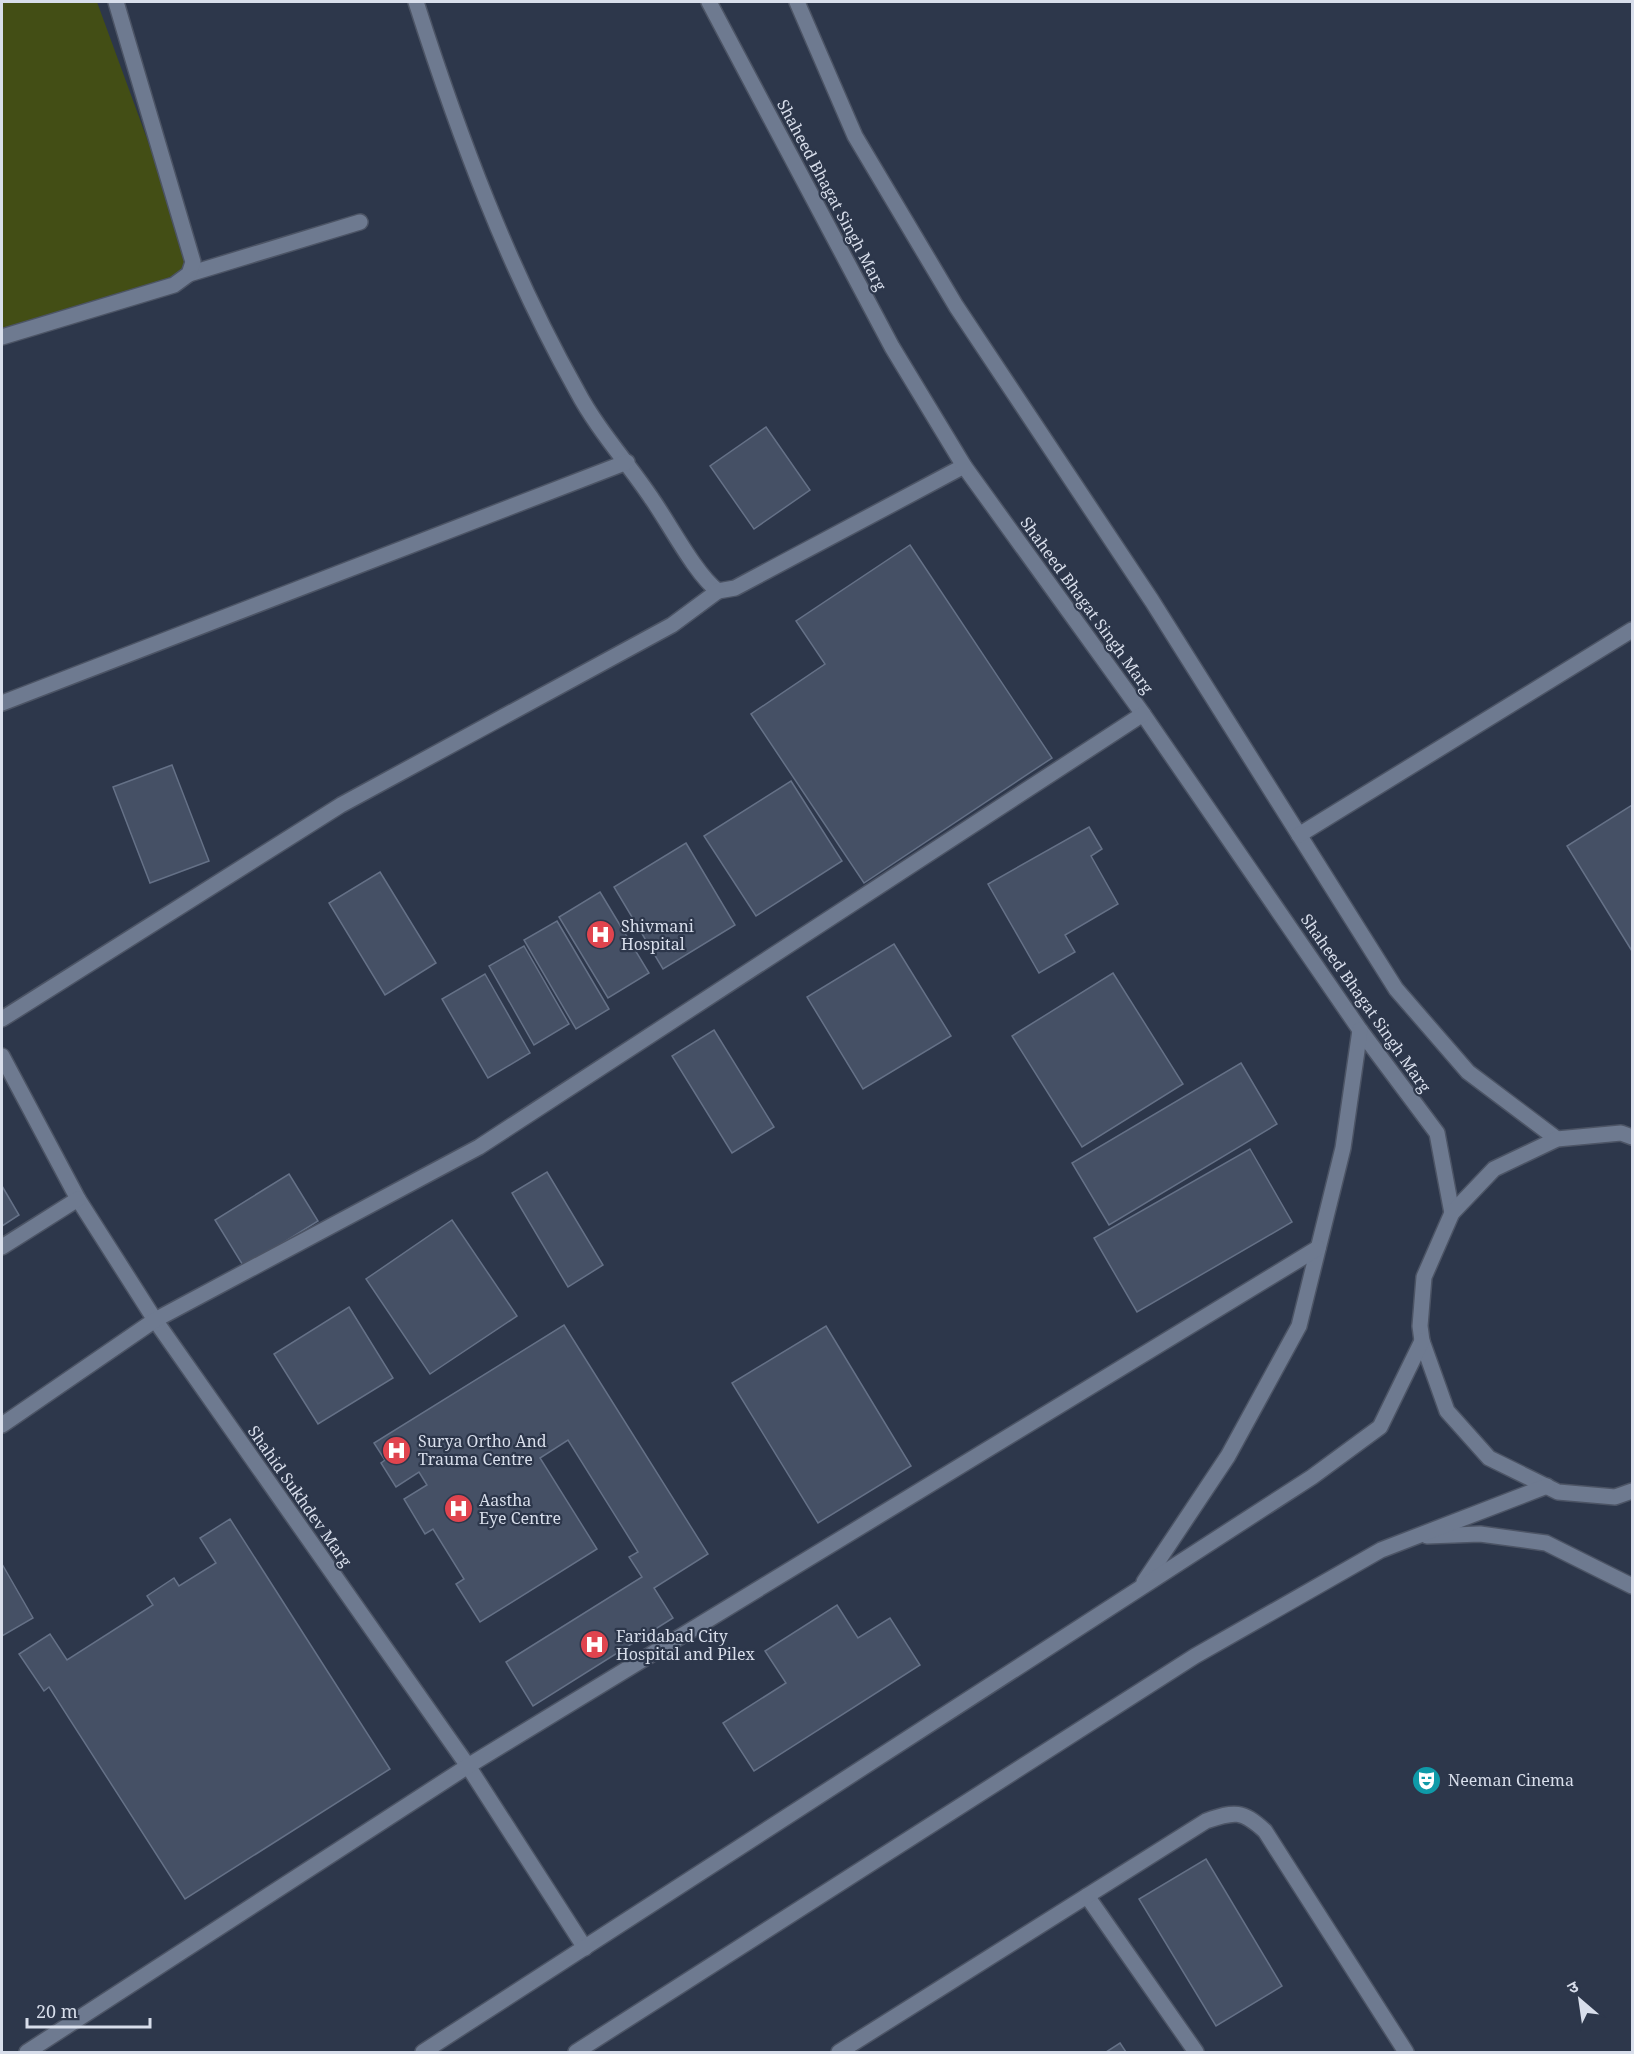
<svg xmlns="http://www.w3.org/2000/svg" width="1634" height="2054" viewBox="0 0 1634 2054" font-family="'Noto Serif','Noto Sans Devanagari',serif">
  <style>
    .green { fill: #434e15 }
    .building { fill: #455065; stroke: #657187; stroke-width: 1.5 }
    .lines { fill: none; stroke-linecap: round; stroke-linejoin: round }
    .minor-casing { stroke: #4c5465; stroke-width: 18 }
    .minor { stroke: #6e7a90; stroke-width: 15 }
    .labels { text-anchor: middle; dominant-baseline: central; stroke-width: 4.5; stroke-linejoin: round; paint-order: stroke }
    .street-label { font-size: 16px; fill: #d8deeb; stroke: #2d374b }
    .poi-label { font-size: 16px; fill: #d8deeb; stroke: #2d374b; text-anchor: start }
  </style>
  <rect width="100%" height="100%" fill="#2d374b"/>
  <path class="green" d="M2 2H97L195 270 2 334Z"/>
  <g class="building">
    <path d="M766 427 810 490 754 529 710 466Z"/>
    <path d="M910 545 1052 758 864 883 751 714 825 664 796 621Z"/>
    <path d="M172 765 209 861 150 883 113 787Z"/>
    <path d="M791 781 842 861 756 916 704 836Z"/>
    <path d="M1632 805V951L1567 846Z"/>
    <path d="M1089 827 1102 849 1091 856 1118 904 1065 935 1075 952 1039 973 988 884Z"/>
    <path d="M686 843 735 925 663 969 614 887Z"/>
    <path d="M380 872 436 963 385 995 329 903Z"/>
    <path d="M600 892 649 973 608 998 559 917Z"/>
    <path d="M557 921 609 1009 576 1029 524 940Z"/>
    <path d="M894 944 951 1036 863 1089 807 997Z"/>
    <path d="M524 946 569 1024 534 1045 489 966Z"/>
    <path d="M1113 973 1183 1084 1082 1147 1012 1036Z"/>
    <path d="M485 974 530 1053 488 1078 442 999Z"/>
    <path d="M714 1030 774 1127 732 1153 672 1056Z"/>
    <path d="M1241 1063 1277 1124 1109 1225 1072 1163Z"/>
    <path d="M1250 1149 1292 1222 1137 1312 1094 1238Z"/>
    <path d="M547 1172 603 1265 568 1287 512 1193Z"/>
    <path d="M289 1174 318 1221 244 1267 215 1220Z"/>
    <path d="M2 1186 19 1215 2 1226Z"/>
    <path d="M452 1220 517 1316 430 1374 366 1279Z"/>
    <path d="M349 1307 393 1378 318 1424 274 1354Z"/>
    <path d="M564 1325 708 1554 654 1588 673 1618 533 1706 506 1662 642 1577 629 1557 638 1552 568 1440 540 1458 597 1549 480 1622 456 1584 464 1579 433 1529 425 1534 404 1499 427 1485 419 1472 396 1487 381 1463 385 1460 374 1443Z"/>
    <path d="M826 1326 911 1466 818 1523 732 1383Z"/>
    <path d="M230 1519 390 1769 185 1899 49 1687 44 1691 19 1654 50 1634 67 1660 153 1605 147 1596 174 1578 179 1586 216 1563 200 1538Z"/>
    <path d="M2 1564 33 1618 2 1636Z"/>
    <path d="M837 1605 858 1638 890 1618 920 1665 754 1771 723 1723 786 1683 765 1651Z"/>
    <path d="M1206 1859 1282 1986 1216 2026 1139 1899Z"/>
    <path d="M1120 2043 1126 2052H1106Z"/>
  </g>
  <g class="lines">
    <defs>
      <g id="minor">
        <path d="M416 2C459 136 508 268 577 391 597 429 628 463 652 499 669 523 696 575 718 591L735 588 964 466"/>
        <path d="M709 2 892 347 964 466 1143 714 1360 1030 1437 1133 1452 1213"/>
        <path d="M797 2 855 136 956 306 1152 601 1396 989 1468 1072 1557 1139"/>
        <path d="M189 274 360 222"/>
        <path d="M2 337 174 285 189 274 193 262 116 2"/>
        <path d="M2 703 627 462"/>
        <path d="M1299 835 1632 630"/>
        <path d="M2 1019 341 805 672 625 718 591"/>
        <path d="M2 1056 78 1199 155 1320 468 1766 585 1948"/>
        <path d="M1632 1137 1621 1133 1557 1139 1494 1169 1452 1213 1424 1277 1420 1326 1422 1341 1447 1411 1489 1458 1558 1492 1615 1497 1632 1491"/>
        <path d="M2 1247 78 1199"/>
        <path d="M2 1425 155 1320 479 1147 1143 714"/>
        <path d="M1427 1536 1480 1534 1546 1543 1632 1586"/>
        <path d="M1144 1582 1228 1456 1299 1326 1343 1148 1360 1030"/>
        <path d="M1087 1896 1196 2052"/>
        <path d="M27 2052 468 1766 1318 1248"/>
        <path d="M423 2052 1312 1477 1380 1427 1422 1341"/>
        <path d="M576 2052 1195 1656 1381 1550 1547 1486"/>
        <path d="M839 2052 1206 1821C1235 1811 1242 1810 1265 1831L1406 2052"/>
      </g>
    </defs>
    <use href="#minor" class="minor-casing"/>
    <use href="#minor" class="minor"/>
  </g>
  <defs>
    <symbol id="hospital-disc" viewBox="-11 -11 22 22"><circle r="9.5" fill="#e0444e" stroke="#2d374b"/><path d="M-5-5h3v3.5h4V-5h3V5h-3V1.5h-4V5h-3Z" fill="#fff"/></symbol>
    <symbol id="theatre-disc" viewBox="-11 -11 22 22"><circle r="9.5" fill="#0f9aa8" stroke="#2d374b"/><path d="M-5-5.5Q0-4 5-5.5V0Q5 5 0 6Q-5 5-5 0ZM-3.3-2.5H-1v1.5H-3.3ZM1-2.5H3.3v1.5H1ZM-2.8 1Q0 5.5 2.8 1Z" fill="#fff"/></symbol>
  </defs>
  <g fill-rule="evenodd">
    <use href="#hospital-disc" x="584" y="918" width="33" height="33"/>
    <use href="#hospital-disc" x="380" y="1434" width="33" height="33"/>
    <use href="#hospital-disc" x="442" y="1492" width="33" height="33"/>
    <use href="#hospital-disc" x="578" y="1628" width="33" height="33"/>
    <use href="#theatre-disc" x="1410" y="1764" width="33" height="33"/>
  </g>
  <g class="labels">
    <g class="street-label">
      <text transform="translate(832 195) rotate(62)">Shaheed Bhagat Singh Marg</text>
      <text transform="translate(1087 605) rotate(54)">Shaheed Bhagat Singh Marg</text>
      <text transform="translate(1366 1003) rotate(55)">Shaheed Bhagat Singh Marg</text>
      <text transform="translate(300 1496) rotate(55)">Shahid Sukhdev Marg</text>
    </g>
    <g class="poi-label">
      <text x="621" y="926">Shivmani<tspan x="621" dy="18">Hospital</tspan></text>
      <text x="418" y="1441">Surya Ortho And<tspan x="418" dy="18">Trauma Centre</tspan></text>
      <text x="479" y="1500">Aastha<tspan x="479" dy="18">Eye Centre</tspan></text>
      <text x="616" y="1636">Faridabad City<tspan x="616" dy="18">Hospital and Pilex</tspan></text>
      <text x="1448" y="1780">Neeman Cinema</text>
    </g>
  </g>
  <rect width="1634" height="2054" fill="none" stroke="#d8deeb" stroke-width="6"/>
  <g transform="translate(1580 2000) rotate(331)" stroke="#2d374b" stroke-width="4.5" paint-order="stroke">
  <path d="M0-4.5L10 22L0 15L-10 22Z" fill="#d8deeb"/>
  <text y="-9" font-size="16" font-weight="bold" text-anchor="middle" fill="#d8deeb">उ</text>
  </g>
  <path d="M27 2018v9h123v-9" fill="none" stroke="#d8deeb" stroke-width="3"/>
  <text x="36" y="2018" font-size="18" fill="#d8deeb" stroke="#2d374b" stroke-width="4.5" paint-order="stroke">20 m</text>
</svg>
